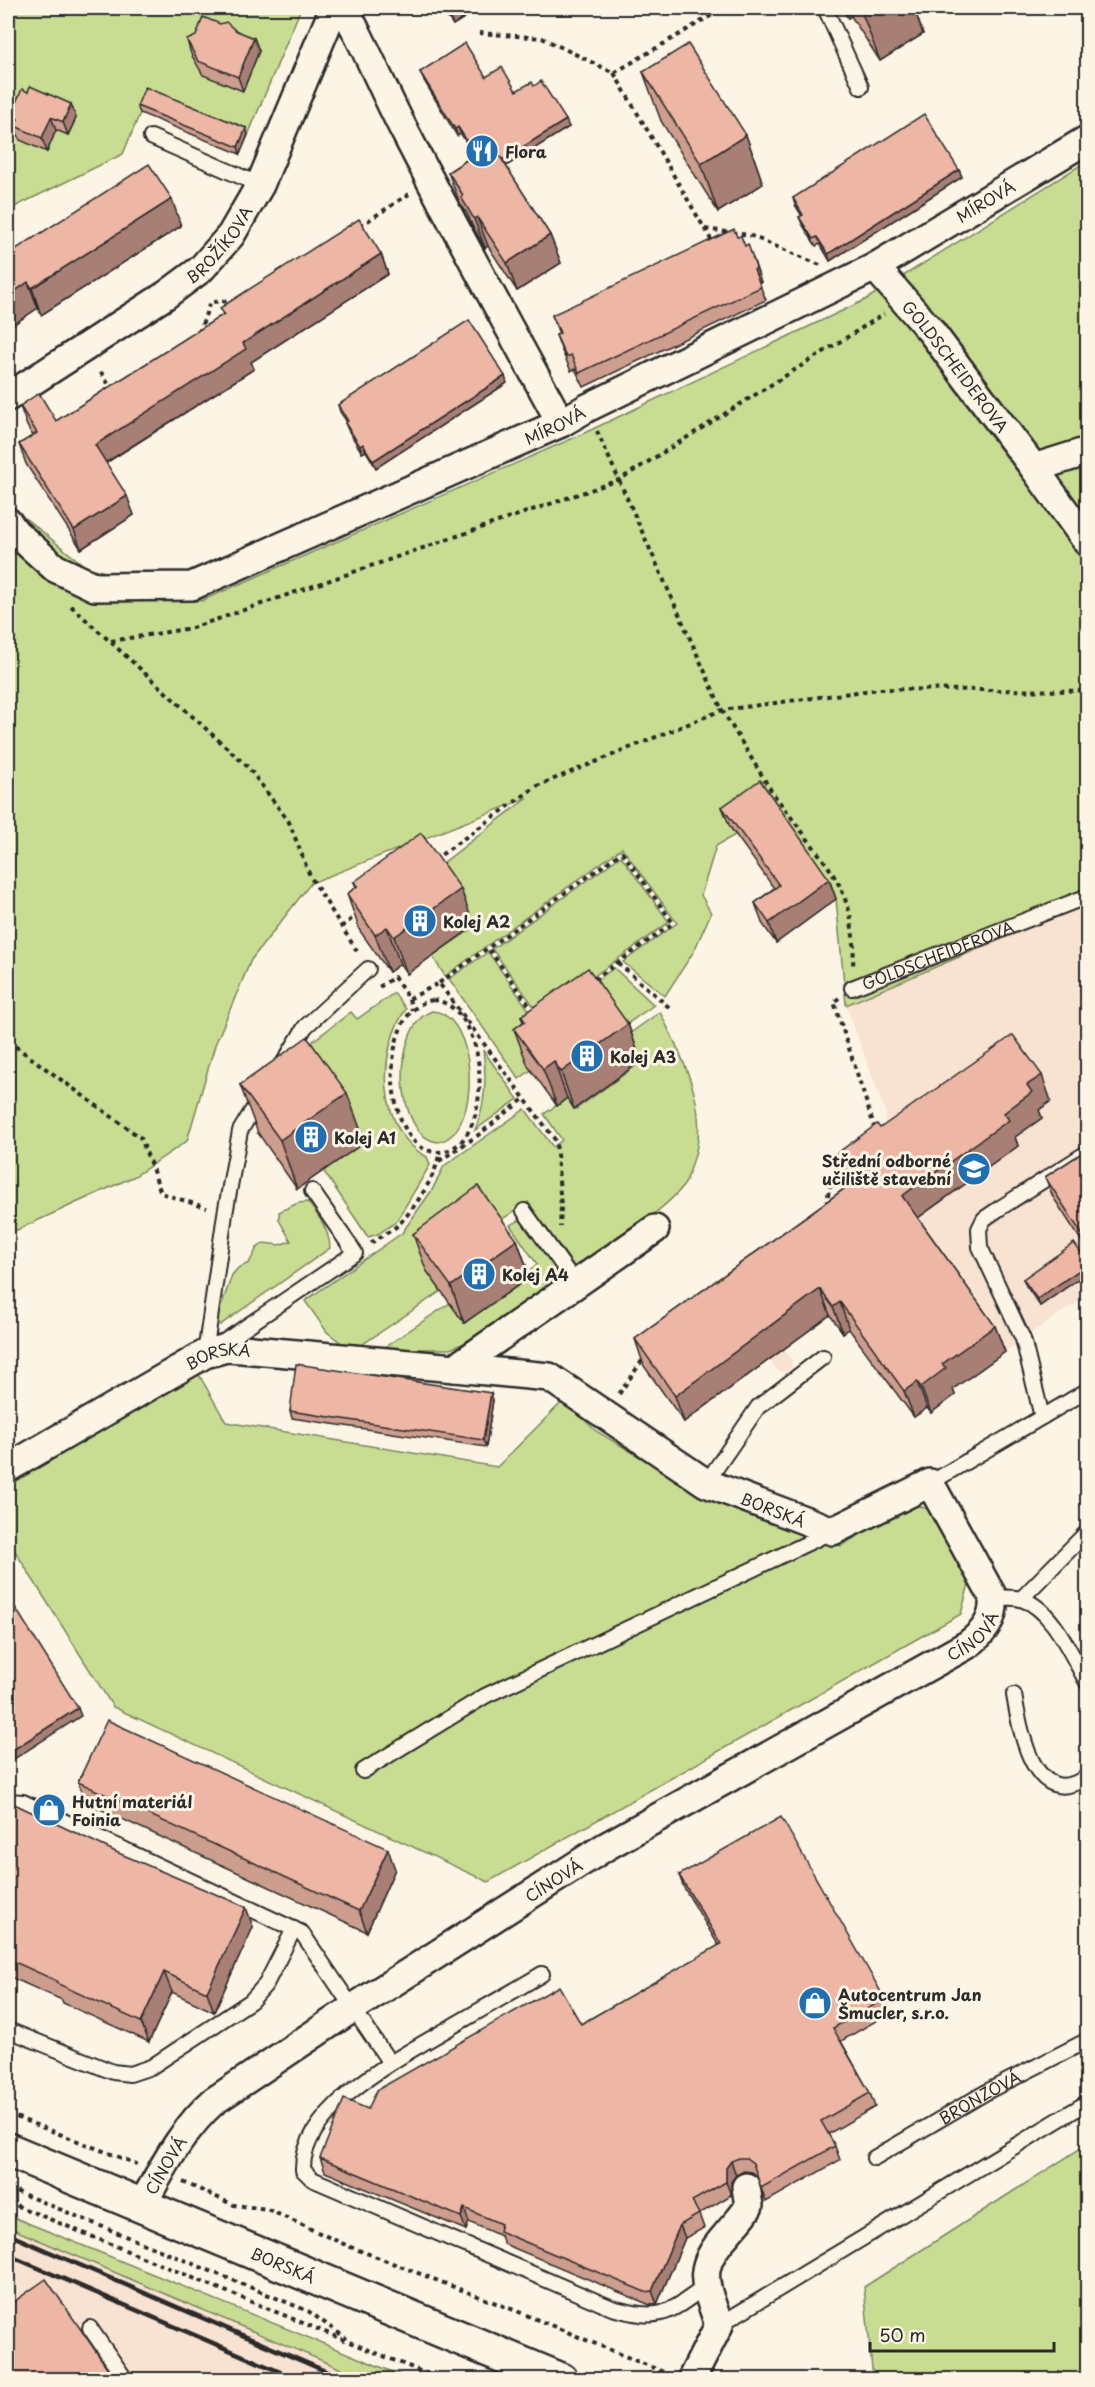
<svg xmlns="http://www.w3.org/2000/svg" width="1095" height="2387" viewBox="0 0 1095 2387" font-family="'Playpen Sans',sans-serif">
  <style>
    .built { fill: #f8e2d2 }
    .green { fill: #c8dd92; stroke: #7a845e; stroke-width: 1.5 }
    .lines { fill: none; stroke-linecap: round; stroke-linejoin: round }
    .lane-casing { stroke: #2b2b2b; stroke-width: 18 }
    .street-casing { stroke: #2b2b2b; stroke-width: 32 }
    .secondary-casing { stroke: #2b2b2b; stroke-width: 38 }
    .path { stroke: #2b2b2b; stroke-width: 4; stroke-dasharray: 4.5 4.5; stroke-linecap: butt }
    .lane { stroke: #fcf5e5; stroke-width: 14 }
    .street { stroke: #fcf5e5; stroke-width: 27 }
    .secondary { stroke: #fcf5e5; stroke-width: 33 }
    .rail { stroke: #2b2b2b; stroke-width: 4.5 }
    .wall { fill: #cd9d8e; stroke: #2b2b2b; stroke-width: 1.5 }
    .shaded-wall { fill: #a77f74; stroke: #2b2b2b; stroke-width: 1.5 }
    .building { fill: #eeb6a5; stroke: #2b2b2b; stroke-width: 1.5 }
    .labels { text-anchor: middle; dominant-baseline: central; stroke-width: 6; stroke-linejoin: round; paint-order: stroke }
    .poi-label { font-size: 16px; font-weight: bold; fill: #2b2b2b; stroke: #fcf5e5; text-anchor: start }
    .street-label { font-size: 16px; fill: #2b2b2b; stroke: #fcf5e5 }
  </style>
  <rect width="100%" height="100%" fill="#fcf5e5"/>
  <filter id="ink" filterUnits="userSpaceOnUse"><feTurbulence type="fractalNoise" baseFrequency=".0167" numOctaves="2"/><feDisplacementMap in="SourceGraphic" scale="12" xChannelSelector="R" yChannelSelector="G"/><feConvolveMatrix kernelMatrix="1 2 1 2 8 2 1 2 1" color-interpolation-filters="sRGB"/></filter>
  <g filter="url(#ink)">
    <g class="built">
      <path d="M1087 903V1296L1037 1329 952 1390 955 1395 950 1398 947 1394 914 1417 850 1329 843 1333 830 1316 784 1349 792 1360 791 1368 786 1372 778 1371 769 1360 690 1420 684 1422 644 1366 860 1210 883 1134 886 1114 846 1005Z"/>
      <path d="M8 2215 410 2379H8Z"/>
    </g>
    <g class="green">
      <path d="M8 8H301L248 135 148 94 123 154 8 210Z"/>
      <path d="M1087 161V903L846 1005 836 899 730 827 735 835 716 846 701 895 711 913 694 951 665 996 623 962 677 923 622 848 445 976 432 956 475 927 434 870 527 798 311 883 251 960 215 1045 187 1141 135 1176 8 1234V533L25 518 85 566 201 601 578 436 865 300Z"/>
      <path d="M621 856 669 922 540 1015 492 949Z"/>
      <path d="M488 952 538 1023 614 968 654 1005 624 1026 528 1066 531 1070 519 1079 449 979Z"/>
      <path d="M394 993 406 1009C377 1050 377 1131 427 1157L430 1165 396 1222 378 1234 368 1237 323 1170 257 1133 269 1108 313 1041 351 1012 357 1019Z"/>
      <path d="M432 1011C478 1013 483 1134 438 1142 394 1137 391 1025 432 1011Z"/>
      <path d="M660 1012C683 1059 712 1112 692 1164 690 1170 688 1179 684 1185 664 1212 608 1246 580 1267L574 1266 528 1202 426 1270 441 1291 360 1346 348 1348 327 1332 305 1301 402 1233 432 1190 444 1166 525 1109 553 1147 562 1140 544 1114 567 1098 576 1109 641 1062 626 1039 629 1034Z"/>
      <path d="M483 1050 518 1099 475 1130C486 1104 487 1078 483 1050Z"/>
      <path d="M308 1202C319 1217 329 1229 330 1248L220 1325 217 1318 232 1275 238 1268 249 1263 257 1248 264 1243 279 1245 291 1241 279 1220V1212L298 1203Z"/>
      <path d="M520 1220 560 1274V1282L474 1339 450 1349H382L450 1303 465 1323 537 1264 510 1225Z"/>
      <path d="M198 1373 226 1422 497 1467 564 1400 596 1431 711 1499 841 1546 912 1503 935 1512 970 1580 961 1614 488 1882 113 1707 8 1540V1485Z"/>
      <path d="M1087 2144V2379H873L864 2287Z"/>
      <path d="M8 2215 410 2379H365L8 2227Z"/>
    </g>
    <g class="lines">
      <defs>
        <g id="lane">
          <path d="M825 8 861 87"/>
          <path d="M151 137 260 185"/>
          <path id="s1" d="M852 988 1088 896"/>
          <path d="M284 1062 305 1027 368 969"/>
          <path d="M524 1211 576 1284"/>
          <path d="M219 1345 355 1253 312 1191"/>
          <path d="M205 1354 225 1214 240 1131 260 1098"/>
          <path d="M1042 1417 1023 1339 980 1247 979 1229 984 1219 1000 1208 1088 1152"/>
          <path d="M706 1483 758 1407 823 1357"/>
          <path d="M930 1483 1088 1390"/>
          <path d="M993 1597C1002 1598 1013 1597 1021 1599 1053 1608 1072 1657 1088 1684"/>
          <path d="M1021 1599 1088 1531"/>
          <path d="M1014 1695C1020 1730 1034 1814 1088 1776"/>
          <path d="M363 1771 485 1696 831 1532"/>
          <path d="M8 1801 23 1802 302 1933 390 2063"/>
          <path d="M542 1974C512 1992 482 2009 451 2027 404 2055 301 2107 303 2170L312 2179 612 2308C661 2321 666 2315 706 2286"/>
          <path d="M8 2030 113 2072 130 2074 151 2067 251 2001 266 1984 294 1929"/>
          <path id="s2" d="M874 2158 990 2090 1088 2040"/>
          <path d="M719 2325 1088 2102"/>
          <path d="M90 2328 126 2380"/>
        </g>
        <g id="street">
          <path d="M344 8C366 47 383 90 404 130 455 229 508 326 561 423"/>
          <path id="s3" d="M875 267 930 330 1034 468 1088 451"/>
          <path id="s4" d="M8 397 166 295 201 269 231 235 260 185 334 8"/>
          <path d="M1034 468 1088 543"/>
          <path id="s5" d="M8 522 15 532 55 568 95 587 192 586 561 423 587 408 875 267 1088 139"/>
          <path id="s6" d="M8 1468 205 1354 226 1348 242 1349 455 1368 655 1229"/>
          <path id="s7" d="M142 2205C163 2168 182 2129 214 2101L353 2008 605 1847 967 1645C984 1633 995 1619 993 1597L930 1483 833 1531 706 1483 549 1377 455 1368"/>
          <path d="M691 2380 719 2325C706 2285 694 2270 726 2235 734 2225 743 2217 749 2206L746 2187"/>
        </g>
        <g id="secondary">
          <path id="s8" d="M8 2150 561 2380"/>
        </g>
      </defs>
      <use href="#lane" class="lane-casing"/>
      <use href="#street" class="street-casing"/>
      <use href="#secondary" class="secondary-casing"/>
      <g class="path">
        <path d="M479 33 542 38 614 73 724 8"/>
        <path d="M614 73 713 243"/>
        <path d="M360 226 409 194"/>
        <path d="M705 229 749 235 820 265"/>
        <path d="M199 333 210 302 235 301"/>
        <path d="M101 372 112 390"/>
        <path d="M597 431 722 710 772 792 828 866 841 888 850 913 854 944 853 967"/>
        <path d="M71 606 248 767 289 822 310 876 358 953"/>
        <path d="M111 641 192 628 619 480 884 314"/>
        <path d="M622 852 673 923 539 1019 488 948Z"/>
        <path d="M434 860 537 786 722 710 880 689 1088 691"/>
        <path d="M341 927 357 915"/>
        <path d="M618 963 670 1008"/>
        <path d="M439 983 488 948"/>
        <path d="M380 984 381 986 394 977 409 999 439 983 556 1141 561 1207 560 1227"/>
        <path d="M839 998 834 1002 875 1129"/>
        <path d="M409 999 412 1010"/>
        <path d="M433 1000C493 1006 495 1150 439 1152 384 1155 373 1009 433 1000Z"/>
        <path d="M8 1041 141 1138 161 1193 207 1208"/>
        <path d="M439 1161 477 1136 525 1098"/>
        <path d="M827 1205 829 1187 842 1177"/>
        <path d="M371 1243C379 1237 390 1232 398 1225 413 1211 439 1172 439 1152"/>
        <path d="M619 1394 644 1358"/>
        <path d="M8 2114 137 2164"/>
        <path d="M183 2182 234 2205 267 2209 348 2246 519 2312 668 2374"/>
        <path d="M8 2188 308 2311 347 2339"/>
        <path d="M8 2202 442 2380"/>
      </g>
      <use href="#lane" class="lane"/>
      <use href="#street" class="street"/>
      <use href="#secondary" class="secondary"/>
      <g class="rail">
        <path d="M8 2234 346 2380"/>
        <path d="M8 2255 299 2380"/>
      </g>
    </g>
    <g class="wall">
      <path d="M441 8H480L453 25Z"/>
      <path d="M841 8H914L923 34 880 61 851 16 848 18Z"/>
      <path d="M254 38 259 51 243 91 203 75 191 54 187 40Z"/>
      <path d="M420 72 516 91 569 127 506 166 550 235 561 263 517 291 488 246 485 248 472 225 468 215 459 201 448 172 474 155 461 134 457 136 423 79Z"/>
      <path d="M643 72 746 135 763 184 718 212 661 121Z"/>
      <path d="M28 92 71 104 76 118 68 135 56 130 47 152 20 140 10 116Z"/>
      <path d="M137 106 246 128 248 135 240 154 140 113Z"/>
      <path d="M959 170 962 177 830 261 820 244 816 246 802 224 799 217 802 216 795 205 793 198Z"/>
      <path d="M181 226 41 315 38 308 8 328V250L10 253Z"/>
      <path d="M737 237 761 282 759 283 766 300 584 387 575 369 571 371 561 349 556 335 559 334 552 315Z"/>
      <path d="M381 254 388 274 251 362 254 369 106 463 134 515 81 549 26 464 19 444 33 436 27 426 20 406 56 421 223 315 220 308Z"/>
      <path d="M507 383 376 468 366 451 362 453 348 430 345 423 347 422 340 412 338 405Z"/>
      <path d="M722 807 829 879 836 899 776 943 762 923 755 903 774 888 730 827Z"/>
      <path d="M354 882 474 926 407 974 400 964 389 972 360 931 347 894 356 887Z"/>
      <path d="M521 1016 628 1024 641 1061 574 1109 567 1098 557 1106 528 1066 514 1029 523 1022Z"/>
      <path d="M240 1085 365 1142 297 1189 258 1133Z"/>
      <path d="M1051 1101 1039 1110 1042 1118 1015 1137 1018 1146 918 1218 995 1326 1005 1352 953 1389 955 1395 931 1413 927 1408 914 1417 849 1329 843 1333 830 1315 684 1422 644 1366 635 1339 845 1188 841 1183 832 1157 880 1128Z"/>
      <path d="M1088 1149V1251L1053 1197 1045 1177Z"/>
      <path d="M413 1234 517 1240 530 1277 464 1323 426 1270Z"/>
      <path d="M1088 1262V1272L1040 1306 1026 1286 1023 1279Z"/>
      <path d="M493 1400 486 1447 292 1418 290 1411Z"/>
      <path d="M78 1782 395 1869 367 1932 85 1802Z"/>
      <path d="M8 1801 253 1927 214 2012 172 1992 149 2042 63 2003 62 2000 8 1976Z"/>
      <path d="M679 1875 885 1999 890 2013 841 2041 870 2093 875 2107 828 2134 835 2146 840 2160 766 2202 757 2176 751 2172 744 2171 736 2175 731 2182V2195L699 2214 704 2228 685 2238 657 2304 650 2305 504 2244 501 2236 469 2222 466 2230 325 2172 320 2158 368 2109 581 2024 719 1946 684 1888Z"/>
    </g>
    <g class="shaded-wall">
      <path d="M446 8H480L453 25Z"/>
      <path d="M844 8H848L851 16 848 18Z"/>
      <path d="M871 8H914L923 34 880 61 862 13Z"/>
      <path d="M254 38 259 51 243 91 238 77Z"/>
      <path d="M71 104 76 118 68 135 63 122Z"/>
      <path d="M51 117 56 130 47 152 42 138Z"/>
      <path d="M566 120 569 127 488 177 486 170Z"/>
      <path d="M458 127 461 134 457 136 455 129Z"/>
      <path d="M246 128 248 135 240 154 238 147Z"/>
      <path d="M746 135 763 184 718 212 701 164Z"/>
      <path d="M959 170 962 177 830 261 828 254Z"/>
      <path d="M172 199 181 226 41 315 32 288Z"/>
      <path d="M477 217 488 246 485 248 474 219Z"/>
      <path d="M550 235 561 263 517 291 507 263Z"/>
      <path d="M381 254 388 274 251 362 254 369 102 465 95 445 243 343Z"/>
      <path d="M753 258 761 282 759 284 754 270Z"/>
      <path d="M28 282 38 308 8 328V296Z"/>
      <path d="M505 376 507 383 376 468 373 461Z"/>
      <path d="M363 444 366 451 362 453 360 446Z"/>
      <path d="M127 496 134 515 81 549 74 530Z"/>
      <path d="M829 879 836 899 776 943 769 923Z"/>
      <path d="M461 889 474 926 407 974 394 937Z"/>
      <path d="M387 927 400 964 389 972 375 935Z"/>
      <path d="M628 1024 641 1061 574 1109 561 1072Z"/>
      <path d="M554 1061 567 1098 557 1106 543 1069Z"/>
      <path d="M1042 1075 1051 1101 1039 1110 1042 1118 1015 1137 1018 1146 912 1222 902 1196 1004 1113 1027 1085Z"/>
      <path d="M347 1093 365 1142 297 1189 280 1140Z"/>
      <path d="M1088 1235V1246L1084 1237Z"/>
      <path d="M517 1240 530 1277 464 1323 451 1286Z"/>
      <path d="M1088 1264V1272L1040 1306 1037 1299Z"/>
      <path d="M820 1289 830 1315 684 1422 675 1396Z"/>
      <path d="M840 1302 849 1329 843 1333 833 1307Z"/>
      <path d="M995 1326 1005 1352 953 1389 955 1395 931 1413 921 1387 942 1364Z"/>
      <path d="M917 1382 927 1408 914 1417 904 1391Z"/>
      <path d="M491 1393 493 1400 486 1447 483 1440Z"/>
      <path d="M78 1708 81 1716 8 1763V1753Z"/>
      <path d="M388 1849 395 1869 367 1932 359 1911Z"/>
      <path d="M246 1907 253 1927 214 2012 207 1992Z"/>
      <path d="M164 1972 172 1992 149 2042 141 2022Z"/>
      <path d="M731 2161 736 2175 731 2182V2195L726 2182V2168Z"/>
      <path d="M464 2208 469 2222 466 2230 461 2217Z"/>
      <path d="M680 2225 685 2238 657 2304 652 2291Z"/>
    </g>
    <g class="building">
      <path d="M859 8H871L862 13Z"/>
      <path d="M203 17 220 24 226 22 235 30 254 38 238 77 198 61 187 40 196 36Z"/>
      <path d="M465 43 486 77 502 67 516 91 532 82 534 86 541 81 566 120 502 160 492 144 476 155 458 127 455 129 420 72Z"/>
      <path d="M688 44 746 135 701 164 643 72Z"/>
      <path d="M30 86 71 104 63 122 51 117 42 138 15 126 18 119 10 116 22 89 28 92Z"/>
      <path d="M145 87 246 128 238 147 137 106Z"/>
      <path d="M924 114 959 170 828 254 817 237 813 239 799 217 803 215 793 198Z"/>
      <path d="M492 144 550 235 507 263 477 217 474 219 461 197 463 195 448 172Z"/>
      <path d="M149 164 172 199 32 288 28 282 8 296V250L10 253Z"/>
      <path d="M359 219 381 254 243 343 246 349 95 445 127 496 74 530 19 444 37 433 20 406 39 393 56 421 224 314 220 308Z"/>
      <path d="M734 229 737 237 741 236 745 246 748 244 756 268 754 270 761 287 579 373 571 355 566 357 556 335 560 333 552 315Z"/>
      <path d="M469 320 505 376 373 461 363 444 360 446 345 423 348 421 338 405Z"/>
      <path d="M760 780 829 879 769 923 755 903 779 885 722 807Z"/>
      <path d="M421 833 461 889 394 937 387 927 375 935 347 894 358 886 354 882Z"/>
      <path d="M588 968 628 1024 561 1072 554 1061 543 1069 514 1029 525 1021 521 1016Z"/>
      <path d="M1013 1035 1042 1075 1027 1085 1032 1092 1004 1113 1009 1120 902 1196 995 1326 942 1364 946 1368 921 1387 917 1382 904 1391 840 1302 833 1307 820 1289 675 1396 635 1339 851 1184 832 1157 877 1124 880 1128Z"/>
      <path d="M307 1037 347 1093 280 1140 240 1085Z"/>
      <path d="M1088 1149V1235L1084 1237 1045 1177Z"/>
      <path d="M478 1186 517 1240 451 1286 413 1234Z"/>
      <path d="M1074 1243 1088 1262V1264L1037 1299 1023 1279Z"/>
      <path d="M296 1364 491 1393 483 1440 290 1411Z"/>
      <path d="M8 1596 78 1708 8 1753Z"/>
      <path d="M107 1720 388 1849 359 1911 78 1782Z"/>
      <path d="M8 1801 116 1852 246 1907 207 1992 164 1972 141 2022 56 1983 57 1981 8 1959Z"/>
      <path d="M781 1817 885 1999 833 2028 870 2093 821 2121 835 2146 761 2188 753 2163 746 2158H739L731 2161 726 2168V2182L692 2201 699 2214 680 2225 652 2291 645 2292 499 2231 501 2224 464 2208 461 2217 320 2158 344 2099 368 2109 377 2090 559 1986 581 2024 721 1944 679 1875Z"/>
      <path d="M46 2279 115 2379H8V2306Z"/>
    </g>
  </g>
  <defs>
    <symbol id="restaurant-disc" viewBox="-11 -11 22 22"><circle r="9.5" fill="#1f6fb2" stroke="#fcf5e5"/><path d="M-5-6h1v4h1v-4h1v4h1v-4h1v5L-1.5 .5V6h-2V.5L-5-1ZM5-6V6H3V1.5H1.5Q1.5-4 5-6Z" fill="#fff"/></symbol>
    <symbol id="building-disc" viewBox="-11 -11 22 22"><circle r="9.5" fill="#1f6fb2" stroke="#fcf5e5"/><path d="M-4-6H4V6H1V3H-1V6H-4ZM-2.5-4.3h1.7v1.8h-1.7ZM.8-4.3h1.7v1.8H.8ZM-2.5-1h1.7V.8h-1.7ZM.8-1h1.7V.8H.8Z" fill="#fff"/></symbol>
    <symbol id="school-disc" viewBox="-11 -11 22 22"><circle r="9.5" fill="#1f6fb2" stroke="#fcf5e5"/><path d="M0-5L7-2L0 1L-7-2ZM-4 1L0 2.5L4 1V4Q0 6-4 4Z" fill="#fff"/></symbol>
    <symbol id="shop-disc" viewBox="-11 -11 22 22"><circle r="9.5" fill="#1f6fb2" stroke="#fcf5e5"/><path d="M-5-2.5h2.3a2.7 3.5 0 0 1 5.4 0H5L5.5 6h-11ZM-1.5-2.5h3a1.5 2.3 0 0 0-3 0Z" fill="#fff"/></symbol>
  </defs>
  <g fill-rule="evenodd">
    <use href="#restaurant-disc" x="463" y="132" width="38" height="38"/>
    <use href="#building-disc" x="401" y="902" width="38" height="38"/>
    <use href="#building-disc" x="568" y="1037" width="38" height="38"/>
    <use href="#building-disc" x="292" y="1118" width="38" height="38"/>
    <use href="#school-disc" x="955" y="1150" width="38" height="38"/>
    <use href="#building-disc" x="460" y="1255" width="38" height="38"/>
    <use href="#shop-disc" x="30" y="1791" width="38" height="38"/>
    <use href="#shop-disc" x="796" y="1984" width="38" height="38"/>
  </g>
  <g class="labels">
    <g class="poi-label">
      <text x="505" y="151">Flora</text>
      <text x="443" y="921">Kolej A2</text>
      <text x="610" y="1056">Kolej A3</text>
      <text x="334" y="1137">Kolej A1</text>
      <text x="951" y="1160" text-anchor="end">Střední odborné<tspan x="951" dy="18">učiliště stavební</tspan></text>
      <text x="502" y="1274">Kolej A4</text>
      <text x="72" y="1801">Hutní materiál<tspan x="72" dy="18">Foinia</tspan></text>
      <text x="838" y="1994">Autocentrum Jan<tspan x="838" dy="18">Šmucler, s.r.o.</tspan></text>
    </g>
    <g class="street-label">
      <text stroke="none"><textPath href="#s5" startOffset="1090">MÍROVÁ</textPath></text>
      <text stroke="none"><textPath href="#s4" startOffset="262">BROŽÍKOVA</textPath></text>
      <text stroke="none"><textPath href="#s3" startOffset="128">GOLDSCHEIDEROVA</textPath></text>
      <text stroke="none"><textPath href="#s5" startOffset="604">MÍROVÁ</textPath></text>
      <text stroke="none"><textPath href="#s1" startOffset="92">GOLDSCHEIDEROVA</textPath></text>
      <text stroke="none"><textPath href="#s6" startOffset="240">BORSKÁ</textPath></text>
      <text transform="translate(773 1509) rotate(21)">BORSKÁ</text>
      <text stroke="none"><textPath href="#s7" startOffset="1018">CÍNOVÁ</textPath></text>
      <text stroke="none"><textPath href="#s7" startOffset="532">CÍNOVÁ</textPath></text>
      <text stroke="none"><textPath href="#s2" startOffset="122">BRONZOVÁ</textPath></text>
      <text stroke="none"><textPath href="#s7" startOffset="46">CÍNOVÁ</textPath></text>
      <text stroke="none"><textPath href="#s8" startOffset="298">BORSKÁ</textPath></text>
    </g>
  </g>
  <rect width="1095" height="2387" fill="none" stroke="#fcf5e5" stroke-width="30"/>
  <rect x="15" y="15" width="1065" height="2357" fill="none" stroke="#2b2b2b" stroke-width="2" filter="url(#ink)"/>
  <path d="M870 2342v9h184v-9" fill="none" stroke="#2b2b2b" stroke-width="3"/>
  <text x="879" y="2342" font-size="18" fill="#2b2b2b" stroke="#fcf5e5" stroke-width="4.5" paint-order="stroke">50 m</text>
</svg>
